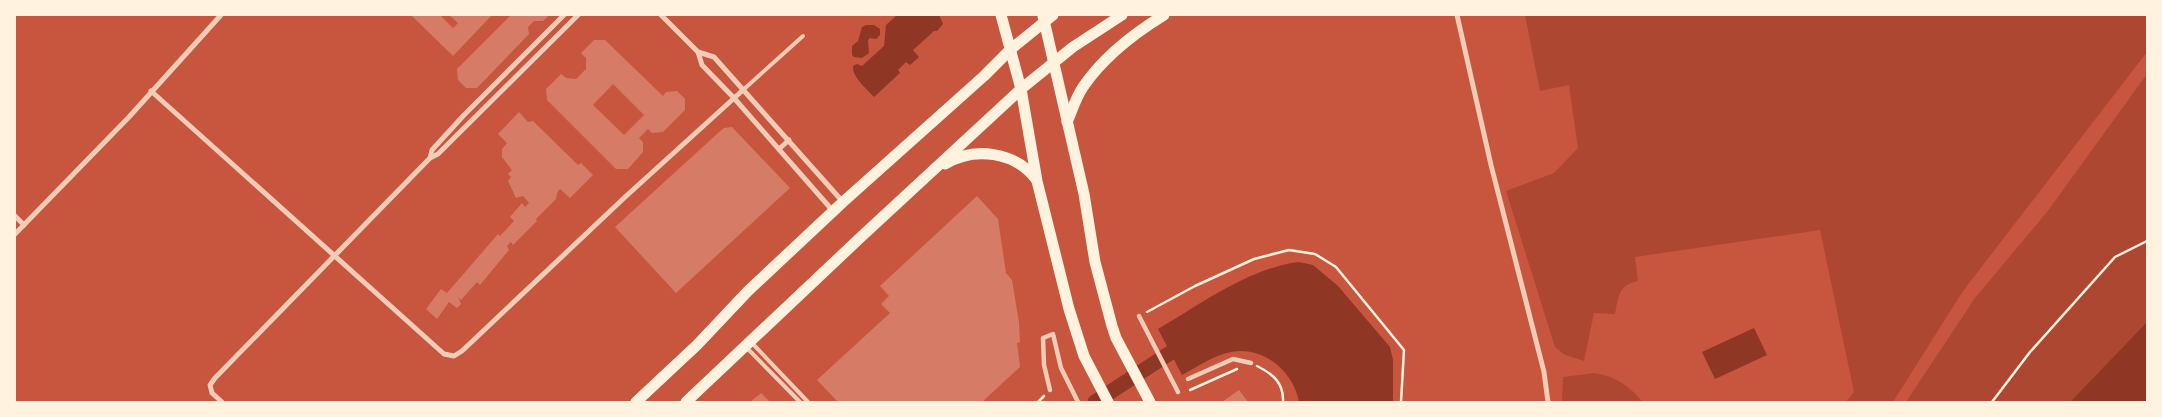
<svg xmlns="http://www.w3.org/2000/svg" width="2162" height="417" viewBox="0 0 2162 417" font-family="'Fira Sans',sans-serif">
  <style>
    .green { fill: #ae4732 }
    .water { fill: #8f3625 }
    .lines { fill: none; stroke-linecap: round; stroke-linejoin: round }
    .canal { stroke: #8f3625; stroke-width: 15 }
    .building { fill: #d67c66; fill-rule: evenodd }
    .path { stroke: #fff3e0; stroke-width: 2.5 }
    .service { stroke: #f1ccb7; stroke-width: 4 }
    .pedestrian { stroke: #f1ccb7; stroke-width: 4.5 }
    .minor { stroke: #f1ccb7; stroke-width: 5 }
    .primary { stroke: #fff3e0; stroke-width: 11 }
  </style>
  <rect width="100%" height="100%" fill="#c8553d"/>
  <g class="green">
    <path d="M1525 15H2147V52L1963 291 1893 402H1846L1854 392 1820 230 1635 257 1638 281C1618 285 1619 296 1615 314L1594 313 1584 361 1565 355 1555 347 1506 191 1554 173 1578 148 1569 85 1540 91Z"/>
    <path d="M2147 74V322L2070 402H1906L1975 298 2047 212Z"/>
    <path d="M1594 373C1618 377 1627 385 1643 402H1562L1563 377Z"/>
  </g>
  <g class="water">
    <path d="M897 15H939L943 24 937 31H934L913 50 919 57 910 65 906 62 898 70 900 73 874 97C866 88 852 77 853 66L857 64 862 66 884 46 886 25Z"/>
    <path d="M866 25H874L880 29V35L876 39 870 38 868 40 869 53 862 58 854 57 852 55V46L858 41 862 27Z"/>
    <path d="M1299 262 1313 265 1338 286 1390 347 1393 360V402H1299C1294 372 1263 345 1231 352 1214 355 1197 367 1182 375L1158 329C1201 304 1249 268 1299 262Z"/>
    <path d="M2147 322V402H2070Z"/>
    <path d="M1754 328 1767 355 1715 379 1702 352Z"/>
  </g>
  <g class="lines">
    <path class="canal" d="M1095 402 1170 353 1188 343"/>
  </g>
  <g class="building">
    <path d="M411 15H440L453 28 458 23 449 15H492L453 56Z"/>
    <path d="M511 15H549L543 21H534L528 27 529 34 477 88H466L458 80 457 69Z"/>
    <path d="M594 40H605L663 96 666 92 677 91 685 99V110L663 132 652 133 648 129 639 138 643 142V152L628 169H616L547 100 546 89 561 74 566 78 576 79 586 69V58L581 53ZM613 84 644 115 624 135 593 105Z"/>
    <path d="M519 112 528 122 533 121 578 165 581 163 593 175 570 198 560 189 557 193 556 199 536 219 537 221 513 245 511 242 507 246 509 250 480 285 477 282 461 300 458 297 461 304 457 308 449 302 437 319 426 309 441 289 447 293 498 234 500 236 514 221 510 217 522 203 525 207 529 203 523 196 516 198 508 181 511 177 508 174 512 170 502 157V149L507 143 498 134Z"/>
    <path d="M732 127 790 188 676 293 615 227 718 133 724 128Z"/>
    <path d="M977 196 998 219 1006 273 1012 280 1019 323 1020 342 1017 343 1020 367 982 402H838L817 380 890 313 881 304 889 296 880 286Z"/>
    <path d="M1239 390 1248 402H1222Z"/>
    <path d="M761 393 770 402H750Z"/>
  </g>
  <g class="lines">
    <g class="path">
      <path d="M1147 312 1195 286 1254 259 1289 250 1315 254 1336 267 1404 350 1401 402"/>
      <path d="M1257 366C1273 374 1284 383 1283 402"/>
      <path d="M1190 390 1237 369"/>
      <path d="M1038 402 1044 396"/>
      <path d="M1992 402 2030 352 2115 257 2147 241"/>
    </g>
    <g class="service">
      <path d="M743 90 803 36"/>
      <path d="M751 342 808 402"/>
      <path d="M746 347 800 402"/>
    </g>
    <g class="pedestrian">
      <path d="M1139 316 1178 392"/>
      <path d="M1188 379 1233 359 1251 363"/>
      <path d="M1050 390 1044 365 1043 338 1053 334 1061 368 1078 402"/>
    </g>
    <g class="minor">
      <path d="M661 15 698 52 714 57 843 202"/>
      <path d="M1457 15 1491 165 1544 372 1548 402"/>
      <path d="M698 52 702 65 734 98 833 211"/>
      <path d="M151 91 444 354 454 356 462 351 624 198 743 90"/>
      <path d="M779 149 789 140"/>
      <path d="M430 158 432 150 464 115 564 15"/>
      <path d="M15 216 24 225"/>
      <path d="M15 234 129 117 221 15"/>
      <path d="M222 402 212 393 210 385 215 378 430 158 438 154 452 140 578 15"/>
    </g>
    <g class="primary">
      <path d="M1001 15 1021 89 1037 181 1069 309 1084 356 1108 402"/>
      <path d="M1043 16 1084 194 1095 262 1112 326 1116 338 1150 402"/>
      <path d="M1067 122C1072 111 1076 97 1083 87 1104 56 1133 34 1164 15"/>
      <path d="M945 164C975 146 1015 152 1036 179"/>
      <path d="M636 402 697 345 748 291 843 202 984 76 1011 49 1053 15"/>
      <path d="M686 402 862 236 1021 89 1073 47 1122 15"/>
    </g>
  </g>
  <rect width="2162" height="417" fill="none" stroke="#fff3e0" stroke-width="32"/>
</svg>
